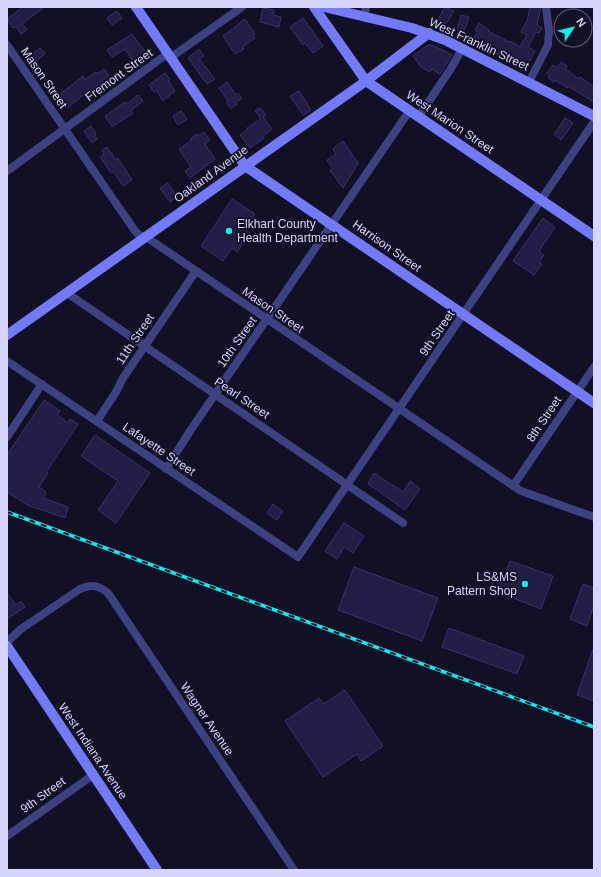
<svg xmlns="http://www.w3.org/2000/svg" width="601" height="877" viewBox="0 0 601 877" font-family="Helvetica,sans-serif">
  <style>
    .building { fill: #221d44; stroke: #38316f }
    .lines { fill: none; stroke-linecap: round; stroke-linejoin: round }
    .street { stroke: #3e4181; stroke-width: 8 }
    .secondary { stroke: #727af7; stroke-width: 10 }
    .rail-casing { stroke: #0dedf1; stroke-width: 3.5 }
    .rail { stroke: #121024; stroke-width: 2; stroke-dasharray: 6; stroke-linecap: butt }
    .poi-dot { fill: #0dedf1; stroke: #121024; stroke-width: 1.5 }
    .labels { text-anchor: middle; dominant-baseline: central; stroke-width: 3.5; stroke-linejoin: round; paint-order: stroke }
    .street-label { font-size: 12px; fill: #d7d6fd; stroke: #121024 }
    .poi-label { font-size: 12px; fill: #d7d6fd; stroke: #121024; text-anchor: start }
  </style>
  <rect width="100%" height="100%" fill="#121024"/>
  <g class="building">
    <path d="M23 7H44L22 24 27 30 21 34 16 27 13 28 7 19Z"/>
    <path d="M445 7 454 11 446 24 438 19Z"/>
    <path d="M530 7H541L537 25 542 28 539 33 536 32 528 47 535 51 527 66 510 57 509 60 472 40 478 32 475 30 479 23 489 30 488 31 509 42 510 41 520 47 527 35 521 32 527 21Z"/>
    <path d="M263 8 274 10 273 15 281 17 279 27 260 22Z"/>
    <path d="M117 11 122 18 112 25 107 18Z"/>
    <path d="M461 15 469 17 464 32 457 30Z"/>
    <path d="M303 18 323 46 313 53 305 43 303 45 290 27Z"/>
    <path d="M245 19 255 34 253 35 255 38 242 47 244 49 235 54 223 36 238 25V24Z"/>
    <path d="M132 34 146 53 133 61 125 49 112 57 107 50Z"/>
    <path d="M428 45H432L452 55 440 74 432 69 430 72 421 67 413 56Z"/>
    <path d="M40 48 45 54 36 61 31 55Z"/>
    <path d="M199 49 204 56 199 59 215 79 207 84 188 58Z"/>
    <path d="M561 62 567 66 565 69 579 79 580 77 594 87V102L568 86 567 88 555 80 554 82 548 78 550 75 547 73 553 65 557 68Z"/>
    <path d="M104 69 109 75 102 81 103 82 86 94V93L67 108 59 95 83 76 85 80 96 72 97 74Z"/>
    <path d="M165 73 170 80 168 81 175 91 163 101 156 90 154 92 149 85Z"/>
    <path d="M227 82 236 95 238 93 242 98 236 102 237 104 231 109 226 102 228 101 219 88Z"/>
    <path d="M299 91 311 110 303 115 290 96Z"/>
    <path d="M138 95 143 101 131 110 133 113 112 127 105 116 125 102 126 104Z"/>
    <path d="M260 108 266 115 263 117 272 129 263 136 264 138 250 148 240 135 248 129 247 128 261 119 255 111Z"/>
    <path d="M181 111 187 119 178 125 173 116Z"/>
    <path d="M565 118 573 123 561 140 554 134Z"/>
    <path d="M91 126 96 134 95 136 97 139 92 143 84 131Z"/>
    <path d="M204 132 210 140 205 144 215 159 190 178 185 171 191 167 179 149 192 140 190 139 197 134 198 136Z"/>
    <path d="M343 141 358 163 343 188 330 170 333 169 327 160 336 154 333 149Z"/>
    <path d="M107 147 116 160 118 158 132 180 123 186 113 171 111 173 100 157 104 154 102 150Z"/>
    <path d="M168 183 177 197 170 202 160 188Z"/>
    <path d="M232 199 255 214 245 229 250 233 237 252 232 248 223 261 201 246Z"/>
    <path d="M543 218 555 227 539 251 544 255 539 262 542 264 534 275 513 261Z"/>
    <path d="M44 400 60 411 57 415 68 423 70 419 78 424 46 472 48 473 39 487 46 492 43 498 68 507 65 518 27 505 7 492V455Z"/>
    <path d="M95 435 150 473 116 523 98 510 118 481 81 456Z"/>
    <path d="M374 473 403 492 410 481 420 489 405 510 368 484Z"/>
    <path d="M273 504 283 511 277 520 267 513Z"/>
    <path d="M344 523 364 536 353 553 344 547 337 559 325 551Z"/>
    <path d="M510 561 553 576 541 609 498 592Z"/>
    <path d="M354 567 438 598 422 641 338 610Z"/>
    <path d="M583 584 594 588V605L587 626 570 619Z"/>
    <path d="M7 593 16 605 21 601 25 607 7 619Z"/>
    <path d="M449 628 524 656 517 674 442 647Z"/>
    <path d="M593 649 594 650V701L577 695Z"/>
    <path d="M345 690 383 746 361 761 357 754 323 777 285 721 319 698 323 704Z"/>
  </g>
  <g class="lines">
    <g class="street">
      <path d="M364 17 366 7"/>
      <path d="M7 45 135 231 139 235 149 239 521 491 594 517"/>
      <path d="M170 58 242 7"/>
      <path d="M529 82 548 45 549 31 546 7"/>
      <path d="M419 116 450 70 462 49"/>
      <path d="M7 171 167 54"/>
      <path d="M67 293 403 523"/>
      <path d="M7 361 298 557 594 122"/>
      <path d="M97 421 116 392 123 378 196 271"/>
      <path d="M7 437 42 384"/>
      <path d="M166 469 190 431 410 110"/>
      <path d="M513 486 594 367"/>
      <path d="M7 642 21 629 80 589C92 584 98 585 108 593L294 870"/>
      <path d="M7 836 93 775"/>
    </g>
    <g class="secondary">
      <path d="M136 7 245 166 594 403"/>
      <path d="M314 7 366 81 594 236"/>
      <path d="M324 7 412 28 445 40 594 116"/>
      <path d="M7 335 366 81 429 33"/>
      <path d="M7 646 157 870"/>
    </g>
    <defs>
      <path id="rail" d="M7 512 594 727"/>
    </defs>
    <use href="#rail" class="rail-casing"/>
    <use href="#rail" class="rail"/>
  </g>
  <g class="poi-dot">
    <circle cx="229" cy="231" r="4"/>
    <circle cx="525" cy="584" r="4"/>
  </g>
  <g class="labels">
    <g class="street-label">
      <text transform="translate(479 44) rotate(25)">West Franklin Street</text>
      <text transform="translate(119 75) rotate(-36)">Fremont Street</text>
      <text transform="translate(44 78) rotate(55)">Mason Street</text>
      <text transform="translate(450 122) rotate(34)">West Marion Street</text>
      <text transform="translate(211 174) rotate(-36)">Oakland Avenue</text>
      <text transform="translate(387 246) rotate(35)">Harrison Street</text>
      <text transform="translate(273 310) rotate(34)">Mason Street</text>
      <text transform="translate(437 333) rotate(-56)">9th Street</text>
      <text transform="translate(135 339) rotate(-56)">11th Street</text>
      <text transform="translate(237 342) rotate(-55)">10th Street</text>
      <text transform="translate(242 398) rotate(34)">Pearl Street</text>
      <text transform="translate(544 419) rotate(-56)">8th Street</text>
      <text transform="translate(159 449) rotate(34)">Lafayette Street</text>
      <text transform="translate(207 719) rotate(56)">Wagner Avenue</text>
      <text transform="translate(93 751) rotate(56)">West Indiana Avenue</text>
      <text transform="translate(43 795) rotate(-36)">9th Street</text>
    </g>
    <g class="poi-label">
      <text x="237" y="224">Elkhart County<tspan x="237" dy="14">Health Department</tspan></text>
      <text x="517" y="577" text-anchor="end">LS&amp;MS<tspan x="517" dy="14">Pattern Shop</tspan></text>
    </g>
  </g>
  <rect width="601" height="877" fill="none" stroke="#d7d6fd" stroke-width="16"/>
  <g transform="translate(573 28) rotate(55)"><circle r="19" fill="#121024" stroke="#615f7b"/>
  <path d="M0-3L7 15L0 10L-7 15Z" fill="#0dedf1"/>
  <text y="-6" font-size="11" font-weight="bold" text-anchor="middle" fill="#d7d6fd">N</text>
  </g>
</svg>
